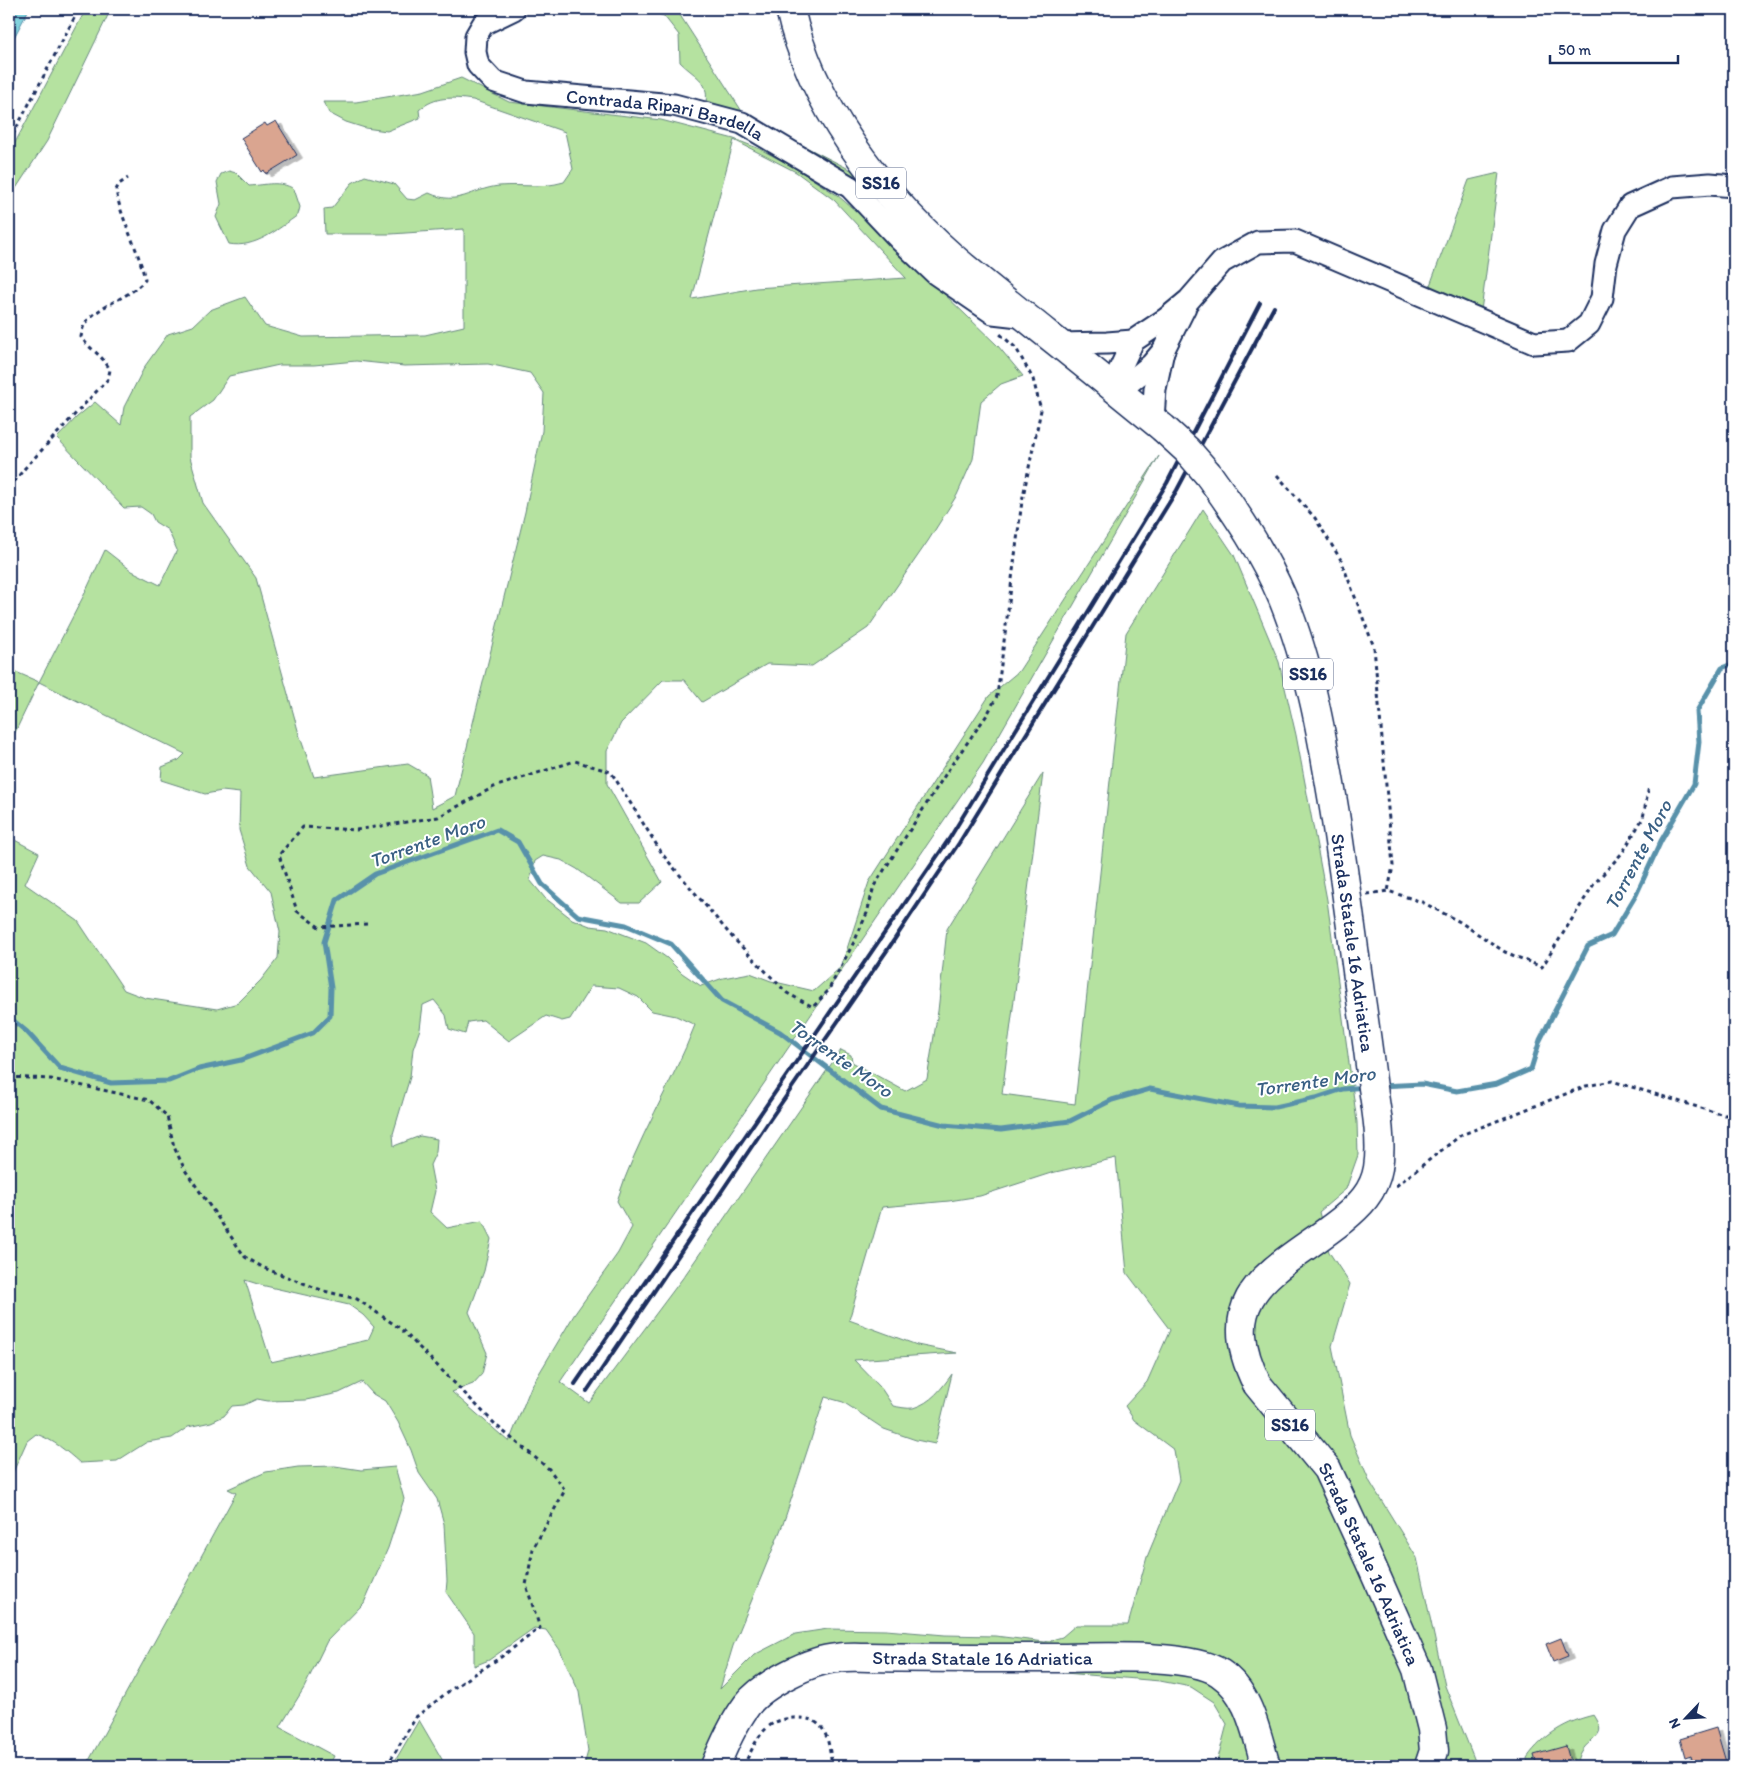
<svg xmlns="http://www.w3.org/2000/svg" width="1743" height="1775" viewBox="0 0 1743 1775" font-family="Itim,sans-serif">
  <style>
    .green { fill: #b5e2a0; stroke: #68887f; fill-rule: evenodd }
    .water { fill: #82d2dd; stroke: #5991aa }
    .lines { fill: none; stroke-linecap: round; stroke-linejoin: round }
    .stream { stroke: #5991aa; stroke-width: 5 }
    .building { fill: #daa590; stroke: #1b2f5e; filter: url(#shadow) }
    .minor-casing { stroke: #1b2f5e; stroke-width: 25 }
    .major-casing { stroke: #1b2f5e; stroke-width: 31 }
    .path { stroke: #1b2f5e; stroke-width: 3; stroke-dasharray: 4 4; stroke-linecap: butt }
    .minor { stroke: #fff; stroke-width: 21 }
    .major { stroke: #fff; stroke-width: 28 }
    .rail { stroke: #1b2f5e; stroke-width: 4 }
    .major-bridge-casing { stroke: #1b2f5e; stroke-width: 31; stroke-linecap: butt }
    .major-bridge { stroke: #fff; stroke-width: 28 }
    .labels { text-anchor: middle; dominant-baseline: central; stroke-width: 4; stroke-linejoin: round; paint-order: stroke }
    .shield { fill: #fff; stroke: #5f6d8e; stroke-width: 1 }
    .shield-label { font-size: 18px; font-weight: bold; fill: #1b2f5e }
    .street-label { font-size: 19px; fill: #1b2f5e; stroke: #fff }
    .water-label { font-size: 20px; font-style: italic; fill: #3a6084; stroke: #fff }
  </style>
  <defs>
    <filter id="shadow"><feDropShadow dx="5.5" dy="3" stdDeviation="0" flood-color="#0004"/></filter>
  </defs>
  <rect width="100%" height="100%" fill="#fff"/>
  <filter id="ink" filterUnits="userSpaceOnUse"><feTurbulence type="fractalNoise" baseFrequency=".02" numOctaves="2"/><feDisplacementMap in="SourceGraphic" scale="10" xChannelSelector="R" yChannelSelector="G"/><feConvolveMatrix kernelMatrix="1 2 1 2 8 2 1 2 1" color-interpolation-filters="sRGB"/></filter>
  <g filter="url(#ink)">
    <g class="green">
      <path d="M86 9H111L47 141 9 199V154Z"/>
      <path d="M655 9H676L745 116 851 170 867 190 705 108C711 80 697 79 680 62L679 35 664 16 658 14Z"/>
      <path d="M461 78 509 102 661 120 734 139 760 149 792 166 837 195 877 229 998 346 1023 376 1001 384 981 401 973 459 957 495 928 541 868 628 812 666 767 664 702 702 684 680H663L621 723 607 751V784L662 882 639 903H622L577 869 561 860 543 856 535 861 530 880 545 898 572 919 590 926 607 928 646 943 667 958 682 973 701 986 723 978 750 973 771 981 814 991 841 967 869 882 989 696 1019 671 1159 456 983 763 560 1382 589 1403 685 1275 841 1050 851 1055 852 1062 905 1091 927 1079 938 1011 947 929 1043 773 1002 1094 1075 1104 1126 633 1203 509 1234 555 1279 662 1296 735 1327 900 1357 1122 1358 1155 1346 1189 1319 1212 1329 1252 1350 1284 1332 1346 1350 1435 1370 1482 1417 1558 1445 1686 1477 1766H1216L1227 1724 1214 1702 1191 1687 1160 1681 1029 1670 836 1671 807 1680 774 1699 748 1721 727 1766H584L588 1751 579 1692 560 1650 546 1630 534 1628 489 1660 474 1666V1633L446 1592 447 1581 444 1524 437 1499 419 1473 411 1450 398 1422 385 1401 373 1394 362 1382 339 1393 306 1400 268 1401 257 1399 244 1405 232 1406 224 1416 211 1422 188 1427 172 1438 147 1442 117 1461 80 1463C66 1451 54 1440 36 1434L27 1441 9 1481V837L39 853 25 884 78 921 124 990 145 998 217 1009 238 1003 261 980 278 958 280 932 271 892 250 866 239 830 240 793 222 791 205 794 161 780 162 767 179 760 185 754 39 682 9 745V669L39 682 84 595 105 550 132 571 160 585 177 550 168 530 155 522 151 514 141 507 124 508 57 438 77 417 95 402 121 425 124 407 145 366 168 334 193 326 210 310 245 297 265 326 303 337 425 335 464 326V229L391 234H325L324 209 332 208 352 183 365 176 394 184 407 199 415 200 429 193C459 207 471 189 499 186 524 184 539 189 564 182L573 169 565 132 473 100C452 97 435 96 419 110L420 118 387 131 365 128 346 122 329 113 323 102H356L423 91ZM734 140 796 172 834 200 906 278 756 288 692 299ZM356 361 404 366 488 364 530 373 544 393 542 431 525 512 455 796 432 808 427 775 408 764 314 777 299 734 256 578 203 503 190 457V417L213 400 229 376 279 365H314ZM591 986 619 988 638 997 652 1011 676 1016 695 1025C672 1085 636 1140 617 1201L632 1227 618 1253 574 1315 531 1387 509 1442 452 1392 473 1384 482 1374 487 1353 469 1312 484 1271 491 1239 482 1221 447 1228 430 1212 435 1191 430 1165 436 1152 437 1139 420 1136 394 1146 393 1134 410 1077 413 1049 420 1029 423 1005 434 1000 446 1015 449 1029 465 1034 468 1022 483 1020 509 1041 546 1016 562 1021 570 1019ZM1116 1158 1127 1273 1170 1330 1147 1382 1125 1406 1134 1420 1174 1450 1179 1480 1147 1557 1128 1625H1076L1062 1637 1045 1642 995 1636 945 1635 886 1630 828 1629 795 1634 754 1655 720 1689 733 1646 783 1524 825 1397 843 1402 884 1429 916 1440 935 1444 952 1374C942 1388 931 1403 913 1408 907 1409 899 1407 893 1406L881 1388 854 1360 957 1353 917 1345 849 1320 882 1207 949 1201 980 1196 1051 1173ZM245 1280 261 1285 349 1305 363 1315 374 1327 368 1340 271 1362Z"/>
      <path d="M229 171 236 173 249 186C266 185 279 180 294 189L300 207 298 215C278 229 255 249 229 244L216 217 221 204 217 182 221 174Z"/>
      <path d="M1499 173 1481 311 1429 288 1469 180Z"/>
      <path d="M335 1466 361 1470 395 1467 404 1499 388 1548 364 1603 327 1641 304 1688 280 1727 334 1756 329 1766H86L236 1493 228 1489 266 1472 298 1467Z"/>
      <path d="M1594 1715C1609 1737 1591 1736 1582 1751 1579 1755 1578 1761 1578 1766H1528L1527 1758C1543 1735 1567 1721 1594 1715Z"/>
      <path d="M419 1720 443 1761 449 1766H392Z"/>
    </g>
    <path class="water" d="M9 9H29L9 47Z"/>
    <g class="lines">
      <g class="stream">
        <path d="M9 1017 27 1032 60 1068 111 1083 169 1081 199 1069 241 1060 313 1033 330 1016 331 988 324 942 337 900 375 874 497 830 518 842 542 884 578 916 626 925 671 944 722 1001 780 1032 881 1109 944 1125 1001 1130 1070 1121 1112 1100 1150 1089 1239 1106 1275 1107 1316 1098 1343 1089 1365 1087"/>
        <path d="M1381 1086 1422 1084 1457 1091 1497 1084 1531 1069 1540 1040 1588 946 1612 935 1636 895 1661 841 1694 784 1699 742 1697 711 1722 668 1734 663"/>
      </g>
    </g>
    <g class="building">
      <path d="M276 121 297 155 266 174 264 170 262 172 241 138 265 123 267 126Z"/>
      <path d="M1561 1638 1568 1656 1553 1662 1546 1644Z"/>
      <path d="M1716 1728 1726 1762 1713 1766H1694L1691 1755 1685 1757 1680 1739Z"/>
      <path d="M1566 1746 1571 1765 1537 1766 1534 1755Z"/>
    </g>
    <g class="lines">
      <defs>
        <g id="minor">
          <path id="s1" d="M514 9 483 24 476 36 475 52 478 65 493 81 526 92 674 105 742 123 850 187 900 240 936 274 993 313 1026 317"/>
          <path d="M1059 344 1107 343 1133 341"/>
          <path d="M1112 386 1133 341 1166 319 1189 300 1222 262 1258 242 1295 241 1534 343 1568 341 1589 324 1602 298 1606 264 1615 230 1630 206 1672 187 1710 184 1734 186"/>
          <path d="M1112 386 1130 382 1151 365 1163 351 1185 307"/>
          <path d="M1153 420 1155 389 1163 351"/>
        </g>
        <g id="major">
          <path d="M790 9C811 104 879 192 951 256 982 283 1016 309 1048 335 1087 366 1125 397 1163 428"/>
          <path id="s2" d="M1208 474C1237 514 1264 554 1283 599 1311 668 1323 741 1335 814 1344 874 1352 934 1360 993 1365 1025 1369 1057 1373 1088 1377 1113 1382 1144 1378 1168 1374 1192 1359 1206 1342 1220 1281 1269 1210 1290 1257 1384L1327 1469 1369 1560 1417 1669 1432 1729 1434 1751 1429 1766"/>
          <path id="s3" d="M715 1766C724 1745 733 1724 747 1705 763 1684 811 1660 837 1658 847 1656 858 1657 868 1657 929 1658 990 1658 1051 1658 1089 1658 1190 1652 1220 1673 1250 1693 1256 1734 1266 1766"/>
        </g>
      </defs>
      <use href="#minor" class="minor-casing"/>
      <use href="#major" class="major-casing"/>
      <g class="path">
        <path d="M9 142 79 9"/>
        <path d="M1277 475 1315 518 1341 560 1374 647 1393 866 1388 891"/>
        <path d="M9 488 25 468 108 379 110 370C102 354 91 351 81 337 82 332 83 325 86 322 102 303 130 298 145 280 139 249 121 221 116 190L119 184 128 178"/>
        <path d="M1367 894 1388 891 1422 902 1460 922 1505 952 1542 967 1594 884 1623 852 1643 818 1649 786"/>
        <path d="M367 924 319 927 297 911 279 855 303 827 356 830 438 817 494 787 575 761 611 772 663 855 733 938 787 993 813 1007 828 991 855 940 867 913 874 886 952 764 987 715 997 696 1022 501 1041 410 1033 379 1016 348 1000 334"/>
        <path d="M9 1077 51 1079 149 1100 167 1116 174 1147 185 1170 245 1257 264 1268 324 1291 357 1299 401 1329 498 1427 549 1469 565 1490 533 1549 526 1585 540 1628 501 1657 449 1691 416 1717 387 1766"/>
        <path d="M1396 1186 1461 1135 1586 1086 1612 1081 1724 1115 1734 1114"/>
        <path d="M743 1766C751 1753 756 1737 768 1727 775 1721 783 1719 793 1718 827 1716 828 1738 832 1766"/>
      </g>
      <use href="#minor" class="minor"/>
      <use href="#major" class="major"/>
      <g class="rail">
        <path d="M575 1384 949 839 1167 483 1260 303"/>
        <path d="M587 1391 771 1118 888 949 959 843 1177 490 1274 307"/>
      </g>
      <defs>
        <path id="major-bridge" d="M1163 428 1187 450 1208 474"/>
      </defs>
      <use href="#major-bridge" class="major-bridge-casing"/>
      <use href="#major-bridge" class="major-bridge"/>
    </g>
  </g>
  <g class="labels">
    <g class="shield">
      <rect x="856" y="167.5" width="50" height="31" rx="4"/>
      <rect x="1283" y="658.5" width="50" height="31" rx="4"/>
      <rect x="1265" y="1409.5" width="50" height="31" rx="4"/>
    </g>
    <g class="shield-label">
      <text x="881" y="183">SS16</text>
      <text x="1308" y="674">SS16</text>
      <text x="1290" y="1425">SS16</text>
    </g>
    <g class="street-label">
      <text stroke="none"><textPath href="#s1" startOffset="276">Contrada Ripari Bardella</textPath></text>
      <text stroke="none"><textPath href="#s2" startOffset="498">Strada Statale 16 Adriatica</textPath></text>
      <text stroke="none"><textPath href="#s2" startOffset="1215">Strada Statale 16 Adriatica</textPath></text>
      <text stroke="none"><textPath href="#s3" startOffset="318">Strada Statale 16 Adriatica</textPath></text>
    </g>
    <g class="water-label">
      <text transform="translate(427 841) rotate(-20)">Torrente Moro</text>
      <text transform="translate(1638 855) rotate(-62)">Torrente Moro</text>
      <text transform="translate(841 1058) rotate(35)">Torrente Moro</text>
      <text transform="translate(1315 1081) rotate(-8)">Torrente Moro</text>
    </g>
  </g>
  <rect width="1743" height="1775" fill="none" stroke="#fff" stroke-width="30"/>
  <rect x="15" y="15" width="1713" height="1745" fill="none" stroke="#1b2f5e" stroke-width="2" filter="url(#ink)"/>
  <g transform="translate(1686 1718) rotate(245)" stroke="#ffffff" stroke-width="4" paint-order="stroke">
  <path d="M0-4L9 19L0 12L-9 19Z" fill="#1b2f5e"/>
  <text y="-8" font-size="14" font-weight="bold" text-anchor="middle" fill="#1b2f5e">N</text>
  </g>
  <path d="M1550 55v8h128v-8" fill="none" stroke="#1b2f5e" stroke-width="2.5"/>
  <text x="1558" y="55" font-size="15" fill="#1b2f5e" stroke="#ffffff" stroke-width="4" paint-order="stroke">50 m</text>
</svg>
